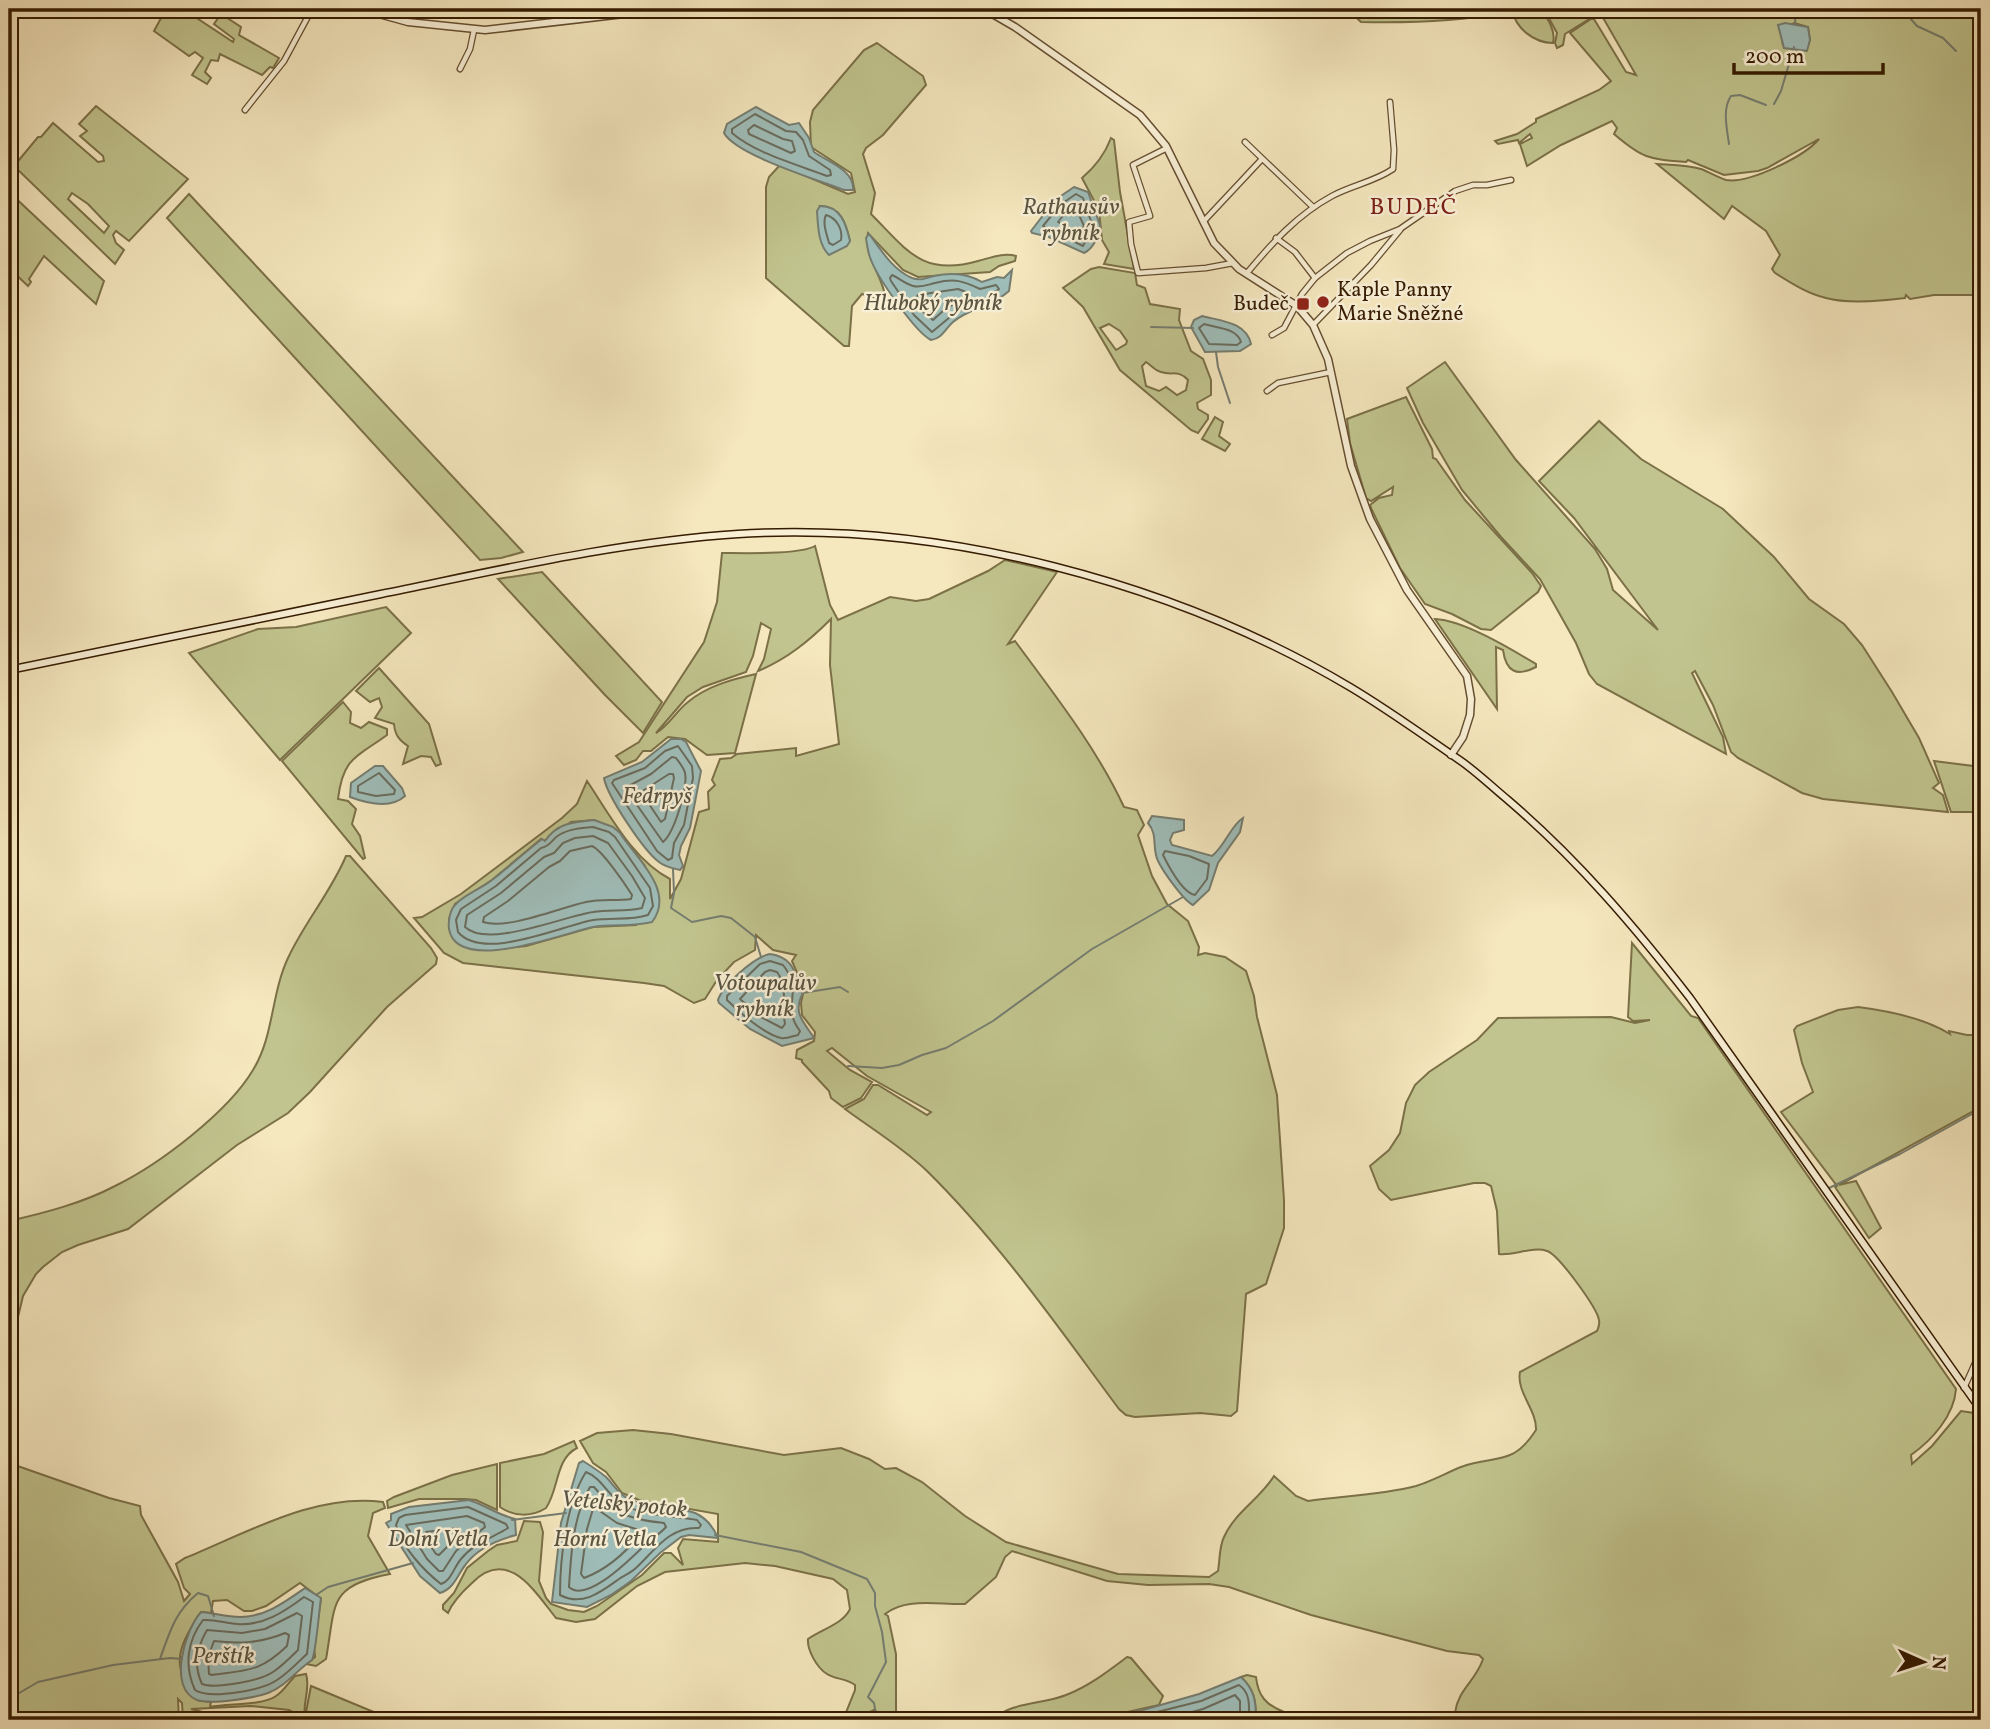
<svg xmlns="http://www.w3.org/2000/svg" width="1990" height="1729" viewBox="0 0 1990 1729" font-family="Vollkorn,serif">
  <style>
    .green { fill: #c1c48e; stroke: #7b7047; stroke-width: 2; fill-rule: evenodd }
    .water { fill: #9fbeba; stroke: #757d70; stroke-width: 2 }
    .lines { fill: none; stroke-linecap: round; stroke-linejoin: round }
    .shore { stroke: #6a6c5d; stroke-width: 2 }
    .stream { stroke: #757d70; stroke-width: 2 }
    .minor-casing { stroke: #654e30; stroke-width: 7 }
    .tertiary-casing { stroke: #654e30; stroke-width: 9 }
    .secondary-casing { stroke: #351b00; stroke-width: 9 }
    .minor { stroke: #f8efd5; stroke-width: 4.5 }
    .tertiary { stroke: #f8efd5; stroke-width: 6 }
    .secondary { stroke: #f8efd5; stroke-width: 6 }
    .poi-dot { fill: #8f2418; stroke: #f8efd5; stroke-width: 2.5 }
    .labels { text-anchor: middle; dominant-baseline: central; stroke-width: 5; stroke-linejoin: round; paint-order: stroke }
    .poi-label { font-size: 21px; fill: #351b00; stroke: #f8efd5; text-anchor: start }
    .water-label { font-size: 23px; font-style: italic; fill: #5a5441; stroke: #f8efd5 }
    .quarter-label { font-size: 24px; letter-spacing: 2px; fill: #7a1f14; stroke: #f8efd5 }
  </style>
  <rect width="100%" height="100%" fill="#f5e7be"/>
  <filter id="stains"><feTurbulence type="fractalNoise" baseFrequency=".00286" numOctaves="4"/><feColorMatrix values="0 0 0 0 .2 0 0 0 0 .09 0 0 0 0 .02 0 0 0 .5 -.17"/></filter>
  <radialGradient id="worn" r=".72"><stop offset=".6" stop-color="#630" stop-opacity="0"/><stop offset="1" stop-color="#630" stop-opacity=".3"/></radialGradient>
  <g class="green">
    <path d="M166 9H183L233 42 234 39 214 24 221 14 241 27 239 35 279 58 273 68 270 67 262 75 220 54 218 61 211 60 205 72 211 78 207 84 192 75 203 58 195 52 189 56 154 31Z"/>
    <path d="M1347 9H1502L1501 13C1455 22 1407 23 1361 22Z"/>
    <path d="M1512 9H1541C1548 19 1556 31 1553 43 1534 43 1515 28 1512 9Z"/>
    <path d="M1544 9H1590L1594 16 1565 34 1563 45 1557 48 1555 43 1557 33Z"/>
    <path d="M1598 9H1955L1964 18 1975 10 1981 9V295H1934L1910 299 1906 295 1905 298C1882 301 1848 304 1826 298 1808 294 1791 283 1775 273L1772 269 1780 255 1766 231 1732 206 1724 219 1657 164C1671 165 1687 165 1701 169 1709 172 1719 178 1726 180 1749 184 1805 156 1819 139L1767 168 1758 171 1724 175 1688 160 1686 162C1649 159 1643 159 1614 134L1617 128 1612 121 1561 145 1527 166 1520 144 1532 138 1530 134 1519 143 1518 140 1498 144 1495 141 1517 134 1536 122V119L1599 90 1611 81 1570 33 1591 19H1594L1626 72 1636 75ZM1794 23 1808 27 1810 40 1783 45 1781 32Z"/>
    <path d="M877 43 923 76 926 85 883 135 866 148 863 154 875 193 871 214C907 250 922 277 978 261 990 258 1004 252 1016 256L1015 261 999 266 990 272 918 277 903 270 868 233C863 259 884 275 886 301L862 294 852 306 849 346H844L766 278V187L769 177 780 165 848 194 855 192 851 173 811 147 810 122 813 110 864 50ZM820 206C841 206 846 224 850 241L843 247Z"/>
    <path d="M96 106 188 179 129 241 116 231 113 235 116 243 124 250 115 264 14 166 38 137H41L53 123 98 162 104 161 103 156 80 136 87 131 79 124ZM72 193 88 204 109 226 104 233 68 199Z"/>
    <path d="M1111 138 1114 140 1120 192 1134 269 1104 264 1109 252 1102 240 1099 210 1082 178C1095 167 1105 154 1111 138Z"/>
    <path d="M9 192 104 281 96 304 44 256 29 279 31 282 28 286 9 268Z"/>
    <path d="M189 194 523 552 501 558 480 560 167 218Z"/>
    <path d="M1099 267 1135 273 1137 285 1145 288 1150 304 1180 309 1179 320 1191 351 1203 359 1211 380V395L1197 403 1198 409 1208 415V419L1198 433 1191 430 1120 370 1083 307 1063 288 1091 269ZM1109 324 1120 331 1127 341 1126 344 1116 350 1100 328ZM1146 362C1151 365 1155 371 1161 372 1172 376 1178 369 1188 380L1186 390 1177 395 1166 387 1159 391 1146 386 1142 366Z"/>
    <path d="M1445 362 1516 460 1595 549 1607 569 1613 590 1658 630 1574 518 1539 481 1599 421 1641 459 1723 509 1774 557 1809 599 1844 624 1862 645 1892 692 1919 738 1939 783 1933 788 1943 795 1948 812 1823 799 1802 793 1738 758 1731 752 1713 705 1695 671 1692 673 1723 737 1726 754 1597 684 1589 674 1576 643 1540 579 1501 537 1462 490 1423 423 1407 388Z"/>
    <path d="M1406 397 1432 449 1433 458 1436 459 1465 500 1532 573 1541 586 1538 592 1491 630 1481 629 1452 614 1425 604 1400 568 1371 508 1370 505 1379 498 1392 495 1393 487 1371 501 1366 498 1350 443 1347 419Z"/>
    <path d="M1215 417 1223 422 1219 436 1230 444 1225 451 1202 439Z"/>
    <path d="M815 546 830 605 838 620 890 597 916 601 929 599 988 571 1005 560 1057 572 1008 644 1015 641C1054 694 1096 747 1124 807L1137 810 1144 825 1138 835 1152 876 1167 904 1188 921 1199 947 1198 955 1205 953 1225 957 1246 971 1254 996 1257 1017 1277 1095 1284 1200V1228L1266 1284 1246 1294 1237 1411 1231 1416 1200 1413 1135 1417 1126 1415 1119 1409C1058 1327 999 1242 927 1171 902 1147 872 1129 845 1109L864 1099 873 1085H878L927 1115 931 1112 867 1076 832 1048 827 1051 850 1070 872 1082 861 1098 843 1107 831 1098 829 1091 802 1062V1060L796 1058 797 1050 814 1041 815 1032 802 1015 801 1003 804 989 792 961 796 955 773 950 756 935 755 950 734 962 717 980 705 999 694 1003 664 986 644 983 463 963 444 953 414 918 422 917 461 894 562 818 577 804 587 781C610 815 633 860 670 879V899L681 879 699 812 709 809 708 792 715 785 712 780 720 759 731 758 737 754 796 748V756L839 744 830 665 831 619C809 641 787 659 758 671L764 659 771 629 761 623 753 656 746 672 703 687 687 697 656 733C669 726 676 711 688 702 707 686 733 679 756 674L735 753 707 755 685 739 668 737 651 751H643L636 760 624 765 616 756 639 742 704 642 717 602 722 553C742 553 799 555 815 546ZM594 820 620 833 645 866 636 925 593 927 526 946 489 950 449 919 455 904 492 880 541 839 544 841 571 822Z"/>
    <path d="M542 572 662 702 643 733 605 695 498 579Z"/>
    <path d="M386 607 411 633 280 760 189 653 258 629 296 627Z"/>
    <path d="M1435 619C1463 620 1511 649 1536 664V667C1517 677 1506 672 1503 650L1496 647 1497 709Z"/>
    <path d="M379 668 429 724 441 764 436 766 431 757 421 756 403 764 408 746C399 740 395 735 394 724L375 718 382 707 379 698 370 702 356 691Z"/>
    <path d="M343 702 351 712 350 723 361 728 369 722 387 729V735C357 757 343 757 338 799L348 801 356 809 352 824 360 836 365 858 363 859 282 761Z"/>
    <path d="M1934 761 1981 767V812H1951Z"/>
    <path d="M346 856H350L431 948 437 958 436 964 387 1007 310 1092 288 1113 237 1145 128 1229 78 1245 62 1252 43 1267 36 1274 23 1296 9 1355V1221C44 1213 83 1203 115 1186 160 1164 228 1112 253 1070 274 1036 271 994 288 958 304 923 331 892 346 856Z"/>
    <path d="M1632 943 1691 1016 1698 1018 1956 1389C1954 1416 1932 1440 1911 1455L1912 1464 1932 1446 1961 1411 1974 1413 1981 1421V1720H1465L1455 1713C1458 1689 1476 1681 1483 1659L1479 1655 1447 1651 1311 1615 1229 1587 1209 1584 1148 1585 1107 1581 1012 1551 1005 1557 996 1577 965 1604C939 1605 906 1597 885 1614L888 1616 896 1654V1720H877V1712L874 1710 855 1720H843L855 1690V1685C846 1678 837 1680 827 1674 817 1668 807 1650 808 1639 822 1629 843 1624 850 1609L847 1590 833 1579 775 1566 745 1563 665 1572 637 1586 595 1619 576 1622 556 1618C535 1592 508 1546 472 1583 462 1592 453 1601 448 1613L443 1609V1605L454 1593 467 1568 488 1551 497 1545 517 1541 524 1521 540 1522 543 1532 539 1581 546 1598 551 1604 568 1610 584 1612 597 1606 642 1575 664 1553H671L683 1565 678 1548 683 1539 718 1542V1514L639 1500 622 1493 606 1472 593 1463 580 1441 597 1433 633 1430 671 1434 784 1455 841 1448 869 1459 885 1469 896 1468 922 1482 965 1516 1006 1542 1118 1574 1209 1577 1218 1571C1220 1560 1219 1547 1224 1537 1235 1512 1260 1499 1274 1476L1296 1496 1308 1501C1343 1496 1381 1495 1416 1486 1432 1481 1446 1473 1461 1467 1494 1454 1512 1468 1536 1430 1537 1410 1516 1392 1520 1372L1597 1331C1599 1326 1600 1325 1599 1320 1597 1308 1559 1255 1547 1251 1533 1246 1513 1256 1499 1254L1497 1211 1491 1186 1485 1183H1474L1391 1200 1379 1189 1370 1166 1389 1150 1400 1133 1406 1103 1415 1085 1429 1072 1477 1040 1498 1018 1611 1017 1635 1023 1650 1020 1633 1021 1628 1017Z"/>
    <path d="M1858 1007C1890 1011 1924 1018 1950 1034L1949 1031 1967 1035H1981V1107L1839 1185 1856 1181 1881 1228 1869 1238 1835 1187 1837 1186 1781 1112 1813 1092 1802 1063 1794 1030 1797 1026 1838 1010Z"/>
    <path d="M574 1441 577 1448C555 1459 559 1490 546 1508 532 1517 514 1517 500 1507V1463L544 1454Z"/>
    <path d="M9 1463 109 1498 140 1506 141 1515 178 1582 184 1601 190 1594 184 1588 176 1564 185 1558C247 1533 314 1493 383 1502L385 1508 373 1513 368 1536 390 1574C327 1586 336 1604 326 1659L316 1666 306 1664 315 1657 314 1646 321 1599 300 1583 266 1606 252 1611H244L227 1600 213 1601 211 1613 201 1612C191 1627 175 1651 181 1670 185 1680 192 1690 197 1700L211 1702 210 1707C228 1703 262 1706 276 1696 283 1692 289 1682 295 1676L306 1674C311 1688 302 1704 305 1717L311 1686 393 1720H292L293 1712 289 1710 251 1706 191 1709 203 1712 204 1720H183L182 1703 178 1699 179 1720H9Z"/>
    <path d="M497 1464V1510L476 1500 465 1499H419L388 1508 387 1501 394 1497 452 1475Z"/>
    <path d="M1127 1657 1131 1658 1163 1696 1159 1705 1118 1714 1117 1720H992C1013 1701 1041 1705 1066 1695 1089 1686 1107 1672 1127 1657Z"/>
    <path d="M1247 1675 1256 1677C1258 1696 1266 1705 1284 1712L1287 1720H1256C1256 1702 1255 1690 1241 1677Z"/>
  </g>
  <g class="water">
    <path d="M1785 23 1808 27 1810 40 1807 51 1784 48 1778 25Z"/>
    <path d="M756 107 789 125 799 123 809 138 814 152C826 161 855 170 853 190H844C818 180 736 155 724 133L727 124Z"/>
    <path d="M1074 187 1088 192 1100 225C1100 235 1093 249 1084 253L1049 237 1032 233 1031 231 1055 200Z"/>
    <path d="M820 206C841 206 846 224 850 241L847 246 829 255C818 244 818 226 817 211Z"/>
    <path d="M869 234C881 250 893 270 912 278 921 281 926 278 934 276 952 272 967 273 982 282L997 277 1004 278 1012 270 1009 291C993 306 969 308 953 322 945 329 943 338 931 340 915 332 878 278 871 260 868 253 867 245 866 238Z"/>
    <path d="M1202 316C1221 321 1246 322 1251 344L1240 351 1205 352 1191 327 1194 320Z"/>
    <path d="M671 739H681L686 742 701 771 690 828 681 846 679 855 683 866 680 870C672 868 665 867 659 862 644 851 607 796 604 778L642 762Z"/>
    <path d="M375 766H383L402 788 405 796C391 809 366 803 350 797L351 783Z"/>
    <path d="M1152 816 1184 820V830L1173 833 1170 840 1172 845 1212 856C1225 846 1231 825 1243 818L1240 832 1218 863 1209 890 1193 905C1184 901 1158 866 1156 855 1153 843 1157 834 1148 823Z"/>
    <path d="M594 820 613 827 620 833C636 858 676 891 652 922 632 927 613 924 593 927 567 932 457 976 449 929 448 921 450 909 456 904 465 894 481 889 492 880 509 867 525 852 542 839L545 841C557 823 573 822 594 820Z"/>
    <path d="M770 954C794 957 795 974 803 993 792 1013 804 1022 814 1038L782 1046 750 1029 719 1003 718 1000C723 985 754 957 770 954Z"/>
    <path d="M583 1461C591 1466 599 1471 606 1477 614 1485 618 1494 629 1499 663 1515 700 1496 718 1538L689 1535 681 1537 660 1553 631 1581 611 1595 587 1607 552 1602 561 1523 579 1463Z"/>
    <path d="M469 1500C485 1505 498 1515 515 1519L516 1535C497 1540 478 1548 466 1564 457 1575 455 1588 440 1593L420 1576 386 1523 391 1520V1514L409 1507Z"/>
    <path d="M305 1588 321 1598C319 1611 316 1653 312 1660 297 1670 286 1686 268 1693 254 1698 211 1705 197 1700 167 1688 185 1630 201 1612 214 1613 226 1617 240 1617 265 1617 285 1602 305 1588Z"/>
    <path d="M1241 1677C1255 1690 1256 1702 1256 1720H1117L1118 1714 1143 1710 1199 1694Z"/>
  </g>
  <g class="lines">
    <g class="shore">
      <path d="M755 114 786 131 796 132 803 140 809 156 830 170 831 175 827 176C798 165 755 153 732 133V129Z"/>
      <path d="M754 125 783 139 792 141 795 151 791 153 749 134 748 130Z"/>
      <path d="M1076 194 1083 198 1093 227 1083 246 1043 226 1060 205Z"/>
      <path d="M1075 206 1084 226 1079 234 1058 222 1066 212Z"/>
      <path d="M826 215C837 218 843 230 841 240L833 245 829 243C827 235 822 223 826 215Z"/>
      <path d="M892 275C899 278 905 284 913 286 921 288 927 285 935 283 955 278 963 281 980 289L996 285 999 289 987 298 956 312 932 332 914 315 891 281 890 278Z"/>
      <path d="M958 289 966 292V297L944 310 933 320 921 310 915 299 918 295Z"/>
      <path d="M1204 324C1217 328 1237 328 1241 342L1237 345 1209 344 1199 328Z"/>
      <path d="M678 746 692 766 693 778 684 825 674 843 672 858 668 860 657 851 612 783 614 780 645 768 665 751Z"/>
      <path d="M672 757 676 758C679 762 684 768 685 773 688 788 674 833 663 842L625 788 651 774Z"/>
      <path d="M379 773 395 790 394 794 376 796 358 792V786Z"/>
      <path d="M669 774H673L674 778 665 819 661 822 641 792Z"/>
      <path d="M593 827 609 832 615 837 650 888 653 906 648 915C630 921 612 917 593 920 561 926 483 962 458 932L456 920 461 909 496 886 541 848C551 846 552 839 559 835 569 829 581 828 593 827Z"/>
      <path d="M593 836 608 843 632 876 645 898 642 908C626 912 609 909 593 912 564 916 488 949 465 927L467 915 501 893 544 857 554 853 563 843 575 838Z"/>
      <path d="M592 846C602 850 625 884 632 895L631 899C616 901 601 899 586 902 559 908 508 930 483 922L484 917 508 901 549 867 560 861 570 851Z"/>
      <path d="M1165 851 1189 856 1209 864 1207 879 1195 895C1183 893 1169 867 1163 855Z"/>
      <path d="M770 961 783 965C805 993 780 1005 800 1031L798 1035C793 1036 786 1039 781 1038 764 1034 739 1012 727 1000V996L760 964Z"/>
      <path d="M770 970 777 972C789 988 781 1004 785 1024L782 1028 759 1016 740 999 765 972Z"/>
      <path d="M586 1472C602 1478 608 1496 622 1504 643 1516 674 1516 697 1520L701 1525 699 1528C670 1526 655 1550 637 1567 631 1573 625 1575 619 1579 601 1592 582 1607 560 1595 560 1559 566 1503 586 1472Z"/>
      <path d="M590 1487H594C618 1515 627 1519 664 1523L666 1527C660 1534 652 1538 645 1545 632 1557 587 1604 569 1587 571 1554 573 1516 590 1487Z"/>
      <path d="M468 1507 506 1524 508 1528C492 1538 474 1543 461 1559 454 1567 451 1581 441 1584 423 1570 402 1547 396 1525L399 1518 405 1515Z"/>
      <path d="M593 1509H597L617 1523 639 1530 641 1534C626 1552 606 1570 584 1578L581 1574 587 1529Z"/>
      <path d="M467 1516 484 1523 485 1527 456 1551 443 1571H439L427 1559 406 1525Z"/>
      <path d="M458 1528 461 1533 439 1555 436 1554 424 1536 426 1532Z"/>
      <path d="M304 1597 313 1602 307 1654C298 1662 288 1673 277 1680 263 1690 210 1700 195 1690 184 1666 187 1641 203 1620 214 1619 225 1623 237 1624 263 1626 284 1612 304 1597Z"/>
      <path d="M297 1613 302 1616 298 1650C290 1658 282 1666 273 1672 260 1681 215 1689 202 1684 193 1665 197 1647 207 1630L242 1633 265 1629Z"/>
      <path d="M285 1633 289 1635 287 1646C260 1672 248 1670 212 1675L209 1674 208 1657 214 1641C239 1644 261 1643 285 1633Z"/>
      <path d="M1125 1720 1201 1701 1239 1685C1251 1693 1249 1707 1249 1720"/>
      <path d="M1163 1720 1203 1709 1235 1695 1240 1701V1720"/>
    </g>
    <g class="stream">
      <path d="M1902 9 1917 26 1943 38 1956 51"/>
      <path d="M1795 24 1796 9"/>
      <path d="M1774 104 1781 91 1794 47"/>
      <path d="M1729 144C1727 129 1722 109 1731 96L1740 95 1766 105"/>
      <path d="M1151 327 1193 328"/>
      <path d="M1216 352 1218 367 1230 403"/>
      <path d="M673 869 674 893 671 908 692 922 721 916 731 918 755 937 761 957"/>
      <path d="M802 993 840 987 848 992"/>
      <path d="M848 1066 882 1068 899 1065 922 1055 946 1048 993 1021 1092 949 1183 897"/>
      <path d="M1827 1189 1900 1154 1981 1109"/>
      <path d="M512 1520 566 1513"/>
      <path d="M715 1535 801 1552 867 1579 875 1593V1606L882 1632 886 1662 868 1697 874 1703 877 1720"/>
      <path d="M316 1595 328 1587 413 1563"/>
      <path d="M160 1659C170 1631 175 1612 198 1593L208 1596 214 1616"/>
      <path d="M9 1699 38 1682 113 1665 170 1658 182 1659"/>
    </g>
    <defs>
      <g id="minor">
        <path d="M460 69 470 49 474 30"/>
        <path d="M245 110 284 61 312 9"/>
        <path d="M1245 142 1313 207"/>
        <path d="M1167 148 1133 165 1150 216 1129 222 1131 244 1138 273 1206 268 1233 263"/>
        <path d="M1203 222 1262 159"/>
        <path d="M1276 238 1295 252 1315 278"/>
        <path d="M1247 273C1272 243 1297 215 1332 196 1352 185 1374 182 1393 169L1394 150 1390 102"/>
        <path d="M1313 325 1371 265 1400 230"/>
        <path d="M1272 335 1284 328 1302 294 1315 278 1347 253 1370 241 1400 229 1455 191 1473 185H1487L1511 180"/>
        <path d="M1267 391 1278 383 1331 372"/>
        <path d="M1964 1388 1981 1350"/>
      </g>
      <g id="tertiary">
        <path d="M361 9 408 22 485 30 667 9"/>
        <path d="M984 9 1015 27 1140 115 1166 146 1214 243 1239 269 1297 306 1313 325 1328 359 1351 466 1370 519 1407 590 1467 676 1471 699 1470 715 1463 737 1451 755"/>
        <path d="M9 17 15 9"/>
      </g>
      <path id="secondary" d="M9 670C133 644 257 620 381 594 499 570 617 542 738 534 942 521 1175 583 1350 687 1387 709 1423 735 1458 759 1476 771 1492 787 1508 800 1577 859 1635 927 1690 998L1981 1410"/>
    </defs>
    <use href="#minor" class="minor-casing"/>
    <use href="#tertiary" class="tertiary-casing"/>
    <use href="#secondary" class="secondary-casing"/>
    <use href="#minor" class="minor"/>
    <use href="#tertiary" class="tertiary"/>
    <use href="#secondary" class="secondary"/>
  </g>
  <g class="poi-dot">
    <circle cx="1323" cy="302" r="7"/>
    <rect x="1296" y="297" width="14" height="14" rx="3.5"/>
  </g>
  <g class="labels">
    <g class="poi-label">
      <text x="1337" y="290">Kaple Panny<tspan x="1337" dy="24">Marie Sněžné</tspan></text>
      <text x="1289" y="304" text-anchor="end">Budeč</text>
    </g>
    <g class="water-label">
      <text x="1071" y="208">Rathausův<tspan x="1071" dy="26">rybník</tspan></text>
      <text x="933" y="304">Hluboký rybník</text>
      <text x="657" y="797">Fedrpyš</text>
      <text x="765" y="984">Votoupalův<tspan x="765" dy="26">rybník</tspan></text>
      <text transform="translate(624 1505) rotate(5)">Vetelský potok</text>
      <text x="438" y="1540">Dolní Vetla</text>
      <text x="605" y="1540">Horní Vetla</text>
      <text x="223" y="1657">Perštík</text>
    </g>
    <g class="quarter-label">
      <text x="1414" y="208">BUDEČ</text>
    </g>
  </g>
  <rect width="1990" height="1729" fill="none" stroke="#f5e7be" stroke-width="35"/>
  <rect x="10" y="10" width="1969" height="1708" fill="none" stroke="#351b00" stroke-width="3.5"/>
  <rect x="18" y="18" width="1955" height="1694" fill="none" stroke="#351b00" stroke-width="2"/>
  <g transform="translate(1923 1662) rotate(93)" stroke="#f8efd5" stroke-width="5" paint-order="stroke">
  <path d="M0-5L12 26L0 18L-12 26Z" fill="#351b00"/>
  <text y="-10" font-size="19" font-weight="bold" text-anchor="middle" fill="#351b00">N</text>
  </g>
  <path d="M1734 63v10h149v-10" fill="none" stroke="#351b00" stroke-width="3.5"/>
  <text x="1745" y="63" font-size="21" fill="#351b00" stroke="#f8efd5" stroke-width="5" paint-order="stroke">200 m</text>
  <rect width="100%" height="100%" filter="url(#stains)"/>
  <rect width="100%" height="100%" fill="url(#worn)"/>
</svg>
